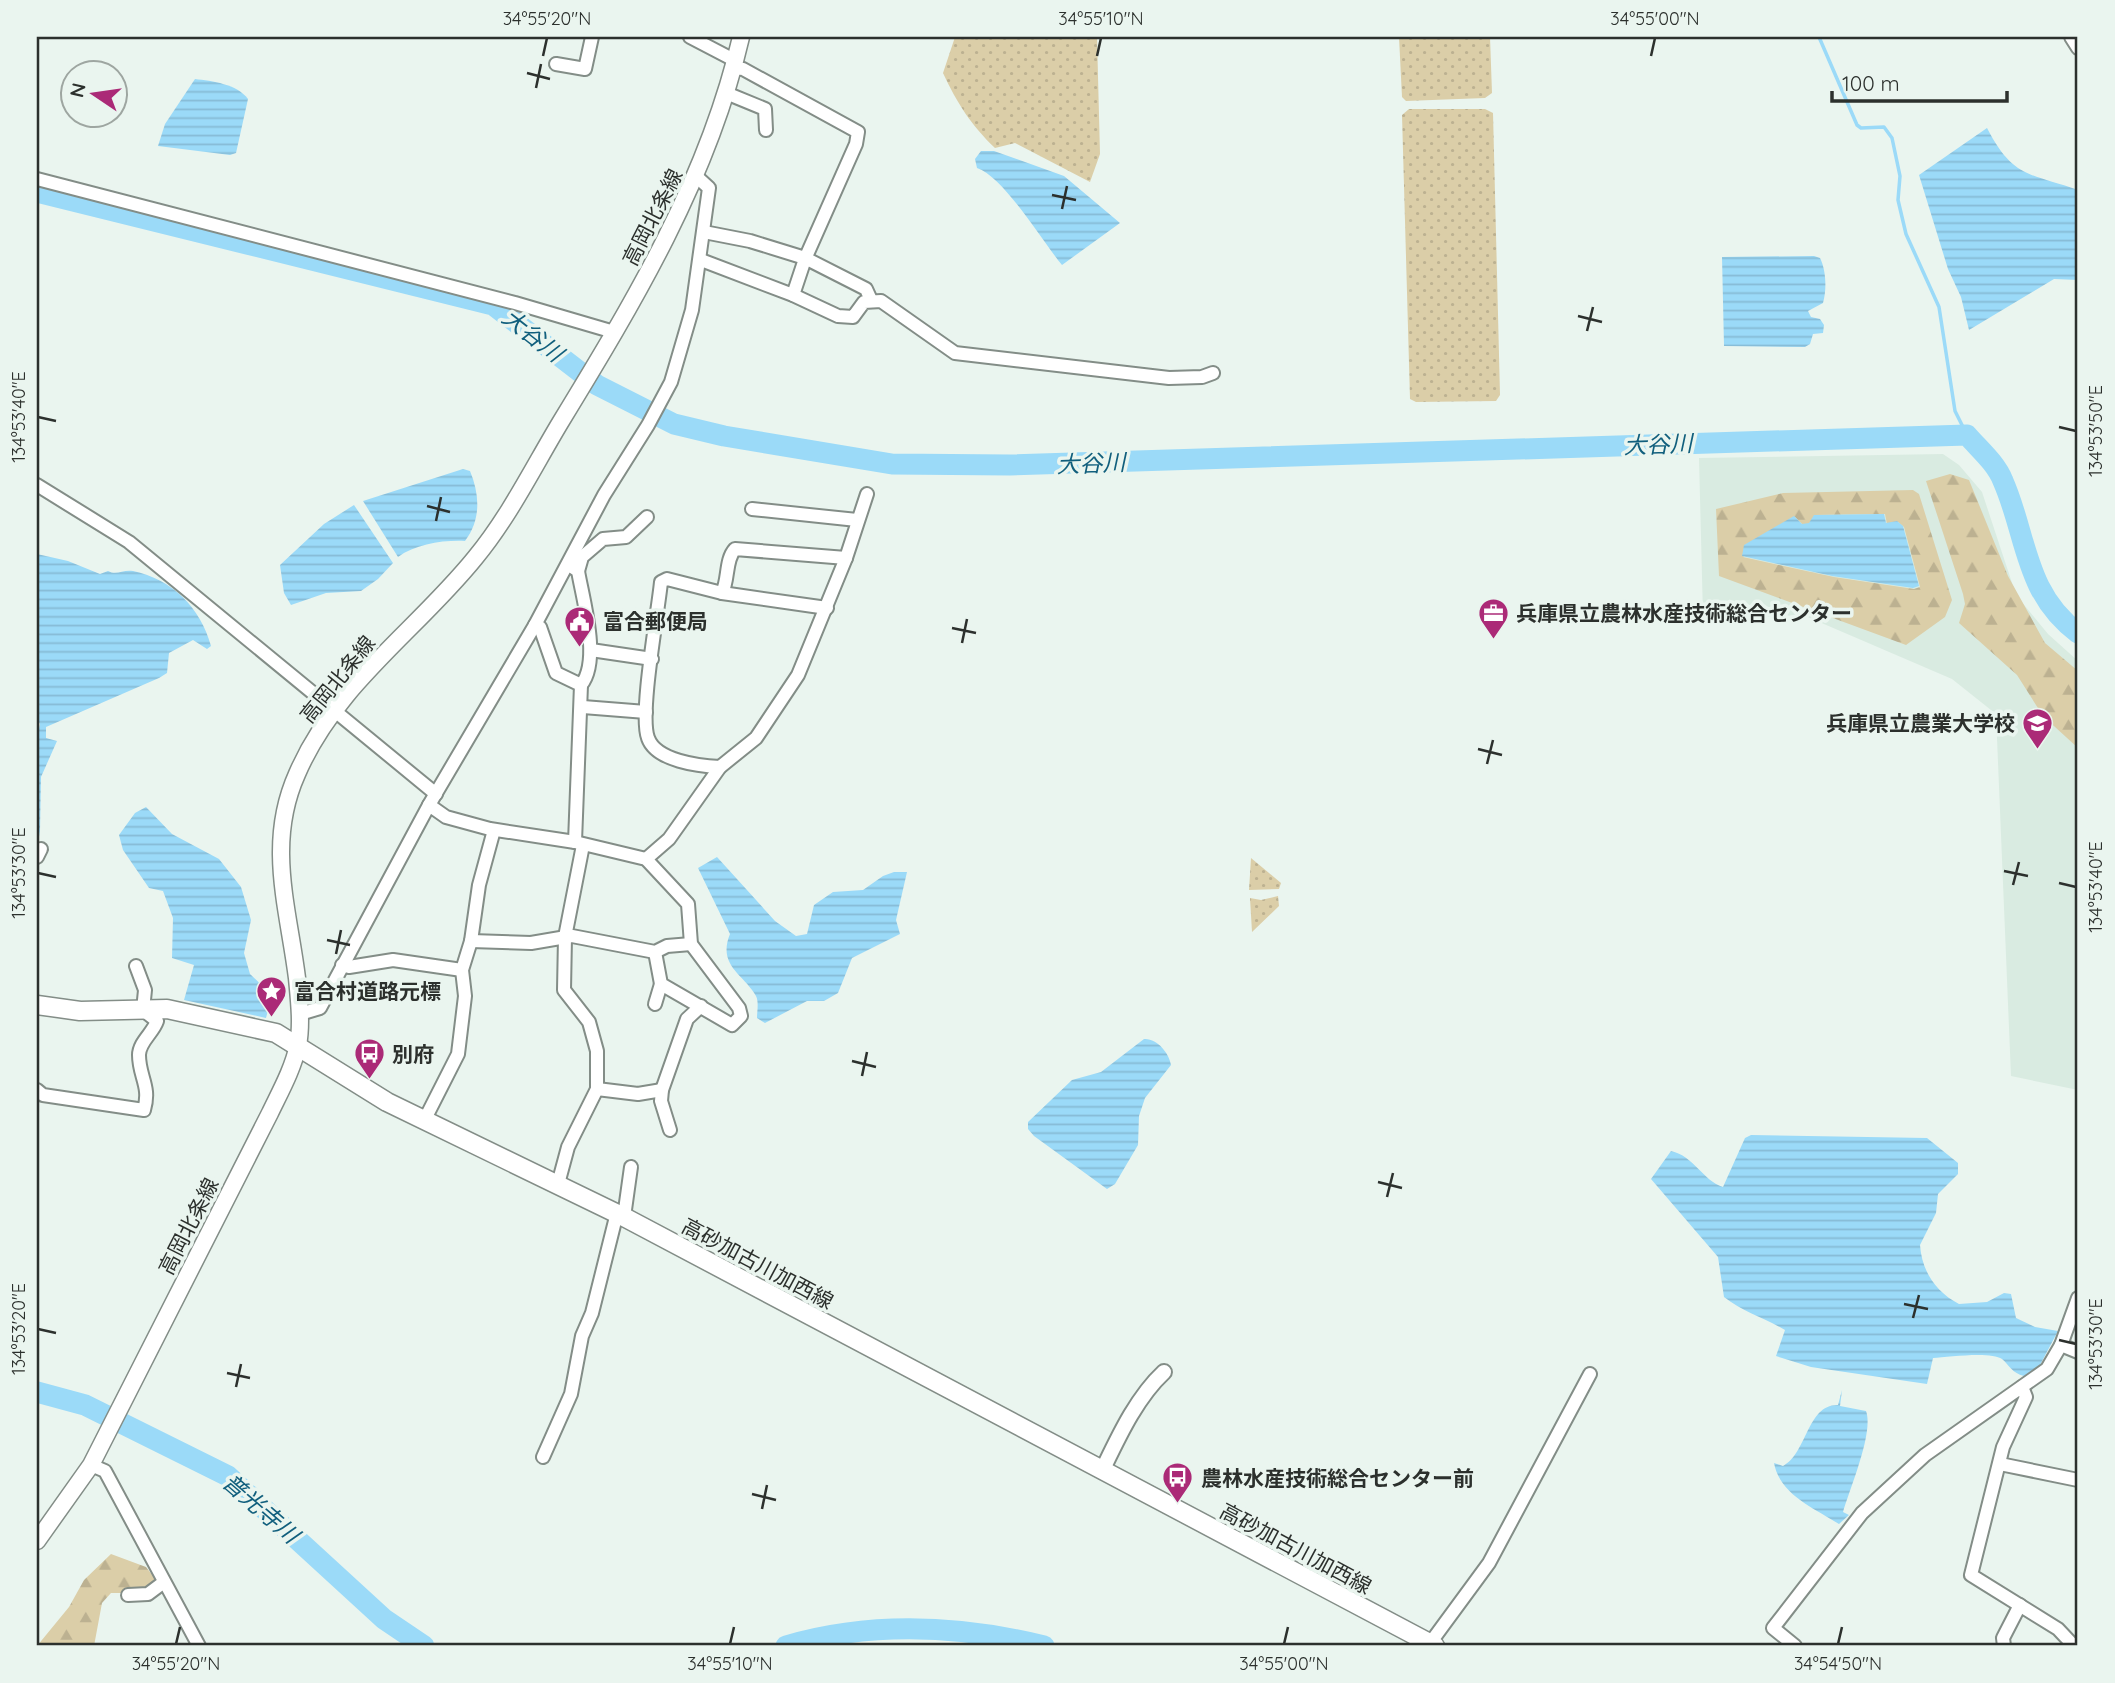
<svg xmlns="http://www.w3.org/2000/svg" width="2115" height="1683" viewBox="0 0 2115 1683" font-family="Quicksand,'Noto Sans JP',sans-serif">
  <style>
    .built { fill: #d9ebe1 }
    .grass { fill: url(#grass-dots) }
    .forest { fill: url(#forest-firs); fill-rule: evenodd }
    .water { fill: url(#water-rules) }
    .lines { fill: none; stroke-linecap: round; stroke-linejoin: round }
    .stream { stroke: #9bdaf8; stroke-width: 3.5 }
    .river { stroke: #9bdaf8; stroke-width: 21 }
    .minor-casing { stroke: #838d87; stroke-width: 16 }
    .tertiary-casing { stroke: #838d87; stroke-width: 18 }
    .secondary-casing { stroke: #838d87; stroke-width: 19 }
    .primary-casing { stroke: #838d87; stroke-width: 21 }
    .minor { stroke: #fff; stroke-width: 12 }
    .tertiary { stroke: #fff; stroke-width: 14 }
    .secondary { stroke: #fff; stroke-width: 16 }
    .primary { stroke: #fff; stroke-width: 18 }
    .ticks { fill: none; stroke: #2c302d; stroke-width: 2.5 }
    .labels { text-anchor: middle; dominant-baseline: central; stroke-width: 7; stroke-linejoin: round; paint-order: stroke }
    .street-label { font-size: 21px; fill: #2c302d; stroke: #eaf5ef }
    .poi-label { font-size: 21px; font-weight: bold; fill: #2c302d; stroke: #eaf5ef; text-anchor: start }
    .water-label { font-size: 23px; font-style: italic; fill: #115f7d; stroke: #eaf5ef }
    .neatline { fill: none; stroke: #2c302d; stroke-width: 2.5 }
    .ticks-label { font-size: 18px; text-anchor: middle; fill: #2c302d }
  </style>
  <defs>
    <pattern id="grass-dots" width="8" height="8" patternUnits="userSpaceOnUse" patternTransform="scale(1.75)"><rect width="8" height="8" fill="#dbcea8"/><path d="M2 2h.1M6 6h.1" fill="none" stroke="#bcb191" stroke-width="1.8" stroke-linecap="round"/></pattern>
    <pattern id="forest-firs" width="22" height="20" patternUnits="userSpaceOnUse" patternTransform="scale(1.75)"><rect width="22" height="20" fill="#dbcea8"/><path d="M5 1l3.5 6h-7zM16 11l3.5 6h-7z" fill="#bcb191"/></pattern>
    <pattern id="water-rules" width="6" height="5" patternUnits="userSpaceOnUse" patternTransform="scale(1.75)"><rect width="6" height="5" fill="#9bdaf8"/><path d="M0 2.5h6" fill="none" stroke="#86bbd5"/></pattern>
  </defs>
  <rect width="100%" height="100%" fill="#eaf5ef"/>
  <path class="built" d="M1943 454 1959 465 1982 492 2016 595 2048 634 2078 661V1090L2011 1076 1996 714 1952 679 1803 615 1708 620 1703 616 1699 458Z"/>
  <g class="grass">
    <path d="M955 37H1097L1100 154 1090 182 1015 143 995 148C971 125 957 103 943 73Z"/>
    <path d="M1399 37H1490L1492 93 1485 98 1406 101 1402 97Z"/>
    <path d="M1409 109H1485L1493 113 1500 395 1496 401 1416 402 1410 399 1402 115Z"/>
    <path d="M1251 858 1281 883 1279 889 1249 890Z"/>
    <path d="M1278 896 1279 906 1252 932 1250 898 1261 900Z"/>
  </g>
  <g class="forest">
    <path d="M1950 474 1969 480 2008 576 2045 643 2078 671V748L2043 716 2017 675 1959 623 1965 604 1963 594 1926 481Z"/>
    <path d="M1913 490 1919 494 1952 600 1945 617 1906 645 1719 576 1716 509 1783 493ZM1885 514 1887 524 1898 522 1904 527 1920 587 1914 589 1834 577 1743 557 1795 517 1803 525 1811 524 1815 515Z"/>
    <path d="M111 1554 146 1567 157 1581 147 1593H111L102 1603 94 1646H37L69 1607 84 1580Z"/>
  </g>
  <g class="water">
    <path d="M195 79C212 81 237 84 248 99L236 153 230 155 158 146 165 124Z"/>
    <path d="M1987 128C2013 178 2029 173 2078 190V280L2054 279 1969 330 1961 297 1948 269 1919 175Z"/>
    <path d="M981 151H994L1064 176 1120 223 1062 265C1042 241 1004 177 977 168L975 159Z"/>
    <path d="M1814 256 1820 258C1826 270 1827 289 1823 303L1808 311 1811 317 1820 319 1824 325 1823 333 1813 334 1810 344 1805 347 1724 346 1722 257Z"/>
    <path d="M463 469 470 471C480 495 481 520 465 541 443 540 416 544 398 557L363 501Z"/>
    <path d="M354 505 393 563 378 579 361 591 326 593 291 605 284 593 280 565 324 524Z"/>
    <path d="M1884 514 1886 523 1897 521 1903 526 1919 586 1913 588 1832 576 1742 556 1744 545 1794 516 1802 524 1809 523 1814 515Z"/>
    <path d="M37 554 68 561 100 574 108 571C117 576 123 569 133 571 172 579 201 608 211 646L207 649 193 640 169 653 167 673 159 678 46 727V738L57 741 41 777 40 831 37 847V738L40 724 37 719Z"/>
    <path d="M146 807 172 834 219 859 241 887 251 920 244 953 250 974 272 995 266 1018 184 1000 194 965 172 958 173 918 163 891 149 888 123 850 119 835 135 813Z"/>
    <path d="M717 857 775 921 796 936 807 934 814 905 833 892 863 890 883 876 894 872H907L896 920 900 934 852 958 838 993 824 1001H807L765 1023 757 1018C757 1012 759 1002 756 996 744 974 717 966 730 934L698 868Z"/>
    <path d="M1144 1039C1157 1038 1169 1053 1171 1065L1145 1098 1139 1116 1138 1145 1115 1184 1107 1189 1034 1136 1028 1129V1122L1072 1080 1101 1072Z"/>
    <path d="M1751 1135 1927 1138 1958 1163V1174L1938 1194 1936 1213 1920 1245C1922 1272 1936 1292 1959 1304L1987 1302 2004 1293 2011 1294 2016 1318 2035 1327 2058 1331 2040 1365 2024 1376C2012 1373 2010 1366 2002 1359 1991 1351 1948 1357 1933 1358L1927 1384 1811 1367 1776 1356 1785 1330C1763 1317 1743 1312 1724 1297L1718 1257 1651 1179 1671 1151C1694 1156 1702 1180 1723 1187L1745 1138Z"/>
    <path d="M1842 1390 1840 1406 1866 1411C1874 1432 1850 1488 1843 1512L1849 1515 1839 1524C1814 1508 1780 1495 1774 1463L1783 1466C1807 1454 1807 1404 1838 1405Z"/>
  </g>
  <g class="lines">
    <path class="stream" d="M1819 37 1857 125 1861 128 1884 127 1892 138 1900 176 1898 200 1906 234 1939 307 1955 411 1967 435"/>
    <g class="river">
      <path d="M37 192 493 305 597 385 674 424 724 436 892 464 1010 465 1967 435C1979 449 1996 463 2003 481 2027 535 2024 593 2078 633"/>
      <path d="M37 1392 85 1405 228 1476 384 1619 424 1646"/>
      <path d="M786 1646C871 1621 958 1625 1044 1646"/>
    </g>
    <defs>
      <g id="minor">
        <path d="M690 37 736 61"/>
        <path d="M2071 37 2078 48"/>
        <path d="M556 64 585 69 592 37"/>
        <path d="M733 68 743 69 858 132 856 144 805 259 793 295"/>
        <path d="M726 93 765 109 766 130"/>
        <path d="M37 179 515 303 614 332"/>
        <path d="M704 232 750 241 805 258 866 289 871 300"/>
        <path d="M701 260 793 295 838 316 853 317 864 302 881 301 955 353 1169 378 1202 377 1213 373"/>
        <path d="M37 485 129 542 436 794"/>
        <path d="M752 509 857 520"/>
        <path d="M569 565 578 571C583 600 601 661 581 685"/>
        <path d="M578 571 582 557 603 539 626 537 647 517"/>
        <path d="M722 593C729 579 725 560 735 549L846 558"/>
        <path d="M535 625 540 627 556 673 581 685 575 842"/>
        <path d="M591 650 652 659"/>
        <path d="M583 707 646 712"/>
        <path d="M720 767C699 766 656 761 648 738 639 714 658 613 661 582L667 579 722 593 827 608"/>
        <path d="M429 805 446 817 490 829 575 842 646 859 688 904 691 944 739 1008 741 1016 732 1025 661 984 655 952"/>
        <path d="M37 857 41 849"/>
        <path d="M646 859 669 839 720 767 756 738 798 675 846 558 867 494"/>
        <path d="M471 941 531 943 572 936 655 952 667 946 691 944"/>
        <path d="M342 965 349 967 393 960 462 970"/>
        <path d="M655 1004 661 984"/>
        <path d="M300 1014 320 1008 429 805 535 625 604 495 648 425 671 382 692 310 709 188 697 177"/>
        <path d="M597 1089 638 1094 662 1090"/>
        <path d="M37 1090 43 1095 144 1110C151 1086 139 1077 139 1055 139 1042 153 1033 157 1021L143 1010 145 990 136 966"/>
        <path d="M424 1121 458 1054 465 996 462 970 471 941 479 885 494 830"/>
        <path d="M670 1130 661 1101 662 1090 687 1019 701 1006"/>
        <path d="M558 1184 568 1147 597 1089V1051L589 1022 564 990 565 937 583 845"/>
        <path d="M624 1217 631 1167"/>
        <path d="M2061 1345 2078 1352"/>
        <path d="M2022 1387 2026 1397 2003 1447 1971 1575 2058 1629 2074 1646"/>
        <path d="M543 1457 571 1394 582 1336 592 1313 617 1213"/>
        <path d="M2000 1464 2078 1480"/>
        <path d="M91 1465 105 1471 199 1646"/>
        <path d="M128 1595 148 1594 164 1582"/>
        <path d="M1428 1646 1489 1563 1590 1374"/>
        <path d="M1795 1646 1773 1628 1862 1513 1925 1455 2047 1369 2061 1345 2078 1298"/>
        <path d="M2004 1646 2003 1638 2020 1605"/>
      </g>
      <path id="tertiary" d="M1102 1471C1118 1438 1136 1398 1164 1372"/>
      <path id="secondary" d="M37 1541 91 1465 270 1113C280 1092 293 1069 298 1045 302 1024 299 1000 297 978 288 907 266 843 297 774 335 685 416 631 475 558 509 517 533 468 560 423 635 300 708 179 741 37"/>
      <path id="primary" d="M37 1005 80 1011 167 1009 276 1033 387 1102 624 1217 1435 1646"/>
    </defs>
    <use href="#minor" class="minor-casing"/>
    <use href="#tertiary" class="tertiary-casing"/>
    <use href="#secondary" class="secondary-casing"/>
    <use href="#primary" class="primary-casing"/>
    <use href="#minor" class="minor"/>
    <use href="#tertiary" class="tertiary"/>
    <use href="#secondary" class="secondary"/>
    <use href="#primary" class="primary"/>
  </g>
  <path class="ticks" d="M543 56 547 38M1097 56 1101 38M1651 56 1655 38M527 73 550 79M536 88 541 64M1052 195 1076 200M1062 209 1067 186M1578 316 1602 322M1587 331 1593 307M38 417 56 421M2059 427 2076 431M427 506 450 512M436 521 441 497M952 628 976 633M962 643 967 619M1478 749 1502 755M1487 764 1493 740M2004 871 2028 876M38 873 56 877M2059 883 2076 887M2013 885 2019 862M327 940 350 945M336 954 341 930M852 1061 876 1067M862 1076 867 1052M1378 1182 1402 1188M1387 1197 1393 1173M1904 1304 1928 1309M1913 1318 1919 1295M38 1329 56 1333M2059 1340 2076 1344M227 1373 250 1378M236 1387 241 1364M752 1494 776 1500M762 1509 767 1485M176 1644 180 1627M730 1644 734 1627M1284 1644 1288 1627M1838 1644 1842 1627"/>
  <defs>
    <symbol id="office-pin" viewBox="-11 -11 22 30"><path d="M0 17L-7.5 6A9.5 9.5 0 1 1 7.5 6Z" fill="#ab2a77" stroke="#eaf5ef"/><path d="M-6-3h4V-5.5h4V-3h4V5H-6ZM-1-4.5V-3h2v-1.5ZM-6 0V1H6V0Z" fill="#fff"/></symbol>
    <symbol id="civic-pin" viewBox="-11 -11 22 30"><path d="M0 17L-7.5 6A9.5 9.5 0 1 1 7.5 6Z" fill="#ab2a77" stroke="#eaf5ef"/><path d="M-.6-6.5H3V-4.5H.6V-3L4-1V1h2V6H-6V1h2V-1L-.6-3ZM-1.2 2.5V6h2.4V2.5Z" fill="#fff"/></symbol>
    <symbol id="university-pin" viewBox="-11 -11 22 30"><path d="M0 17L-7.5 6A9.5 9.5 0 1 1 7.5 6Z" fill="#ab2a77" stroke="#eaf5ef"/><path d="M0-5L7-2L0 1L-7-2ZM-4 1L0 2.5L4 1V4Q0 6-4 4Z" fill="#fff"/></symbol>
    <symbol id="sight-pin" viewBox="-11 -11 22 30"><path d="M0 17L-7.5 6A9.5 9.5 0 1 1 7.5 6Z" fill="#ab2a77" stroke="#eaf5ef"/><path d="M0-6L1.8-2.2L6-1.7L2.9 1.2L3.7 5.4L0 3.3L-3.7 5.4L-2.9 1.2L-6-1.7L-1.8-2.2Z" fill="#fff"/></symbol>
    <symbol id="bus-pin" viewBox="-11 -11 22 30"><path d="M0 17L-7.5 6A9.5 9.5 0 1 1 7.5 6Z" fill="#ab2a77" stroke="#eaf5ef"/><path d="M-5-6H5V4H4V6H2V4H-2V6H-4V4H-5ZM-3.5-4V0h7V-4ZM-3.5 1.2v1.5H-2V1.2ZM2 1.2v1.5H3.5V1.2Z" fill="#fff"/></symbol>
  </defs>
  <g fill-rule="evenodd">
    <use href="#office-pin" x="1476" y="596" width="35" height="47"/>
    <use href="#civic-pin" x="562" y="604" width="35" height="47"/>
    <use href="#university-pin" x="2020" y="706" width="35" height="47"/>
    <use href="#sight-pin" x="254" y="974" width="35" height="47"/>
    <use href="#bus-pin" x="352" y="1036" width="35" height="47"/>
    <use href="#bus-pin" x="1160" y="1460" width="35" height="47"/>
  </g>
  <g class="labels">
    <g class="street-label">
      <text transform="translate(652 217) rotate(-63)">高岡北条線</text>
      <text transform="translate(337 679) rotate(-51)">高岡北条線</text>
      <text transform="translate(188 1226) rotate(-63)">高岡北条線</text>
      <text transform="translate(758 1263) rotate(28)">高砂加古川加西線</text>
      <text transform="translate(1296 1548) rotate(28)">高砂加古川加西線</text>
    </g>
    <g class="poi-label">
      <text x="1516" y="613">兵庫県立農林水産技術総合センター</text>
      <text x="603" y="621">富合郵便局</text>
      <text x="2015" y="723" text-anchor="end">兵庫県立農業大学校</text>
      <text x="294" y="991">富合村道路元標</text>
      <text x="392" y="1054">別府</text>
      <text x="1201" y="1478">農林水産技術総合センター前</text>
    </g>
    <g class="water-label">
      <text transform="translate(533 335) rotate(38)">大谷川</text>
      <text transform="translate(1658 444) rotate(-2)">大谷川</text>
      <text transform="translate(1091 463) rotate(-2)">大谷川</text>
      <text transform="translate(261 1508) rotate(41)">普光寺川</text>
    </g>
  </g>
  <rect width="2115" height="1683" fill="none" stroke="#eaf5ef" stroke-width="77"/>
  <g transform="translate(94 94) rotate(283)"><circle r="33" fill="#eaf5ef" stroke="#9ea6a1" stroke-width="2"/>
  <path d="M0-5L12 26L0 18L-12 26Z" fill="#ab2a77"/>
  <text y="-10" font-size="19" font-weight="bold" text-anchor="middle" fill="#2c302d">N</text>
  </g>
  <path d="M1832 91v10h175v-10" fill="none" stroke="#2c302d" stroke-width="3.5"/>
  <text x="1842" y="91" font-size="21" fill="#2c302d" stroke="#eaf5ef" stroke-width="5" paint-order="stroke">100 m</text>
  <rect x="38" y="38" width="2038" height="1606" class="neatline"/>
  <g class="ticks-label">
    <text x="547" y="25">34°55'20"N</text>
    <text x="1101" y="25">34°55'10"N</text>
    <text x="1655" y="25">34°55'00"N</text>
    <text transform="translate(19 417) rotate(-90)" y="6">134°53'40"E</text>
    <text transform="translate(2096 431) rotate(-90)" y="6">134°53'50"E</text>
    <text transform="translate(19 873) rotate(-90)" y="6">134°53'30"E</text>
    <text transform="translate(2096 887) rotate(-90)" y="6">134°53'40"E</text>
    <text transform="translate(19 1329) rotate(-90)" y="6">134°53'20"E</text>
    <text transform="translate(2096 1344) rotate(-90)" y="6">134°53'30"E</text>
    <text x="176" y="1670">34°55'20"N</text>
    <text x="730" y="1670">34°55'10"N</text>
    <text x="1284" y="1670">34°55'00"N</text>
    <text x="1838" y="1670">34°54'50"N</text>
  </g>
</svg>
